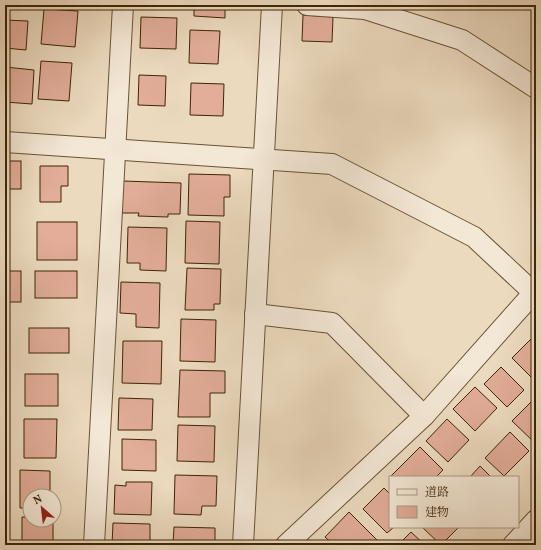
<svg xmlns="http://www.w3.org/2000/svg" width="541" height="550" viewBox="0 0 541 550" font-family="Vollkorn,'Noto Serif JP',serif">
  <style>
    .building { fill: #e2ad99; stroke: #3d2605 }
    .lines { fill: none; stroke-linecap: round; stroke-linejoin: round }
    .minor-casing { stroke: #695334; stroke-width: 22 }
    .minor { stroke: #f3e7d5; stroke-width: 20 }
  </style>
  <rect width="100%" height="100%" fill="#ecdabf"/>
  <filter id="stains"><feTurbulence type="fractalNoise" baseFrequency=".005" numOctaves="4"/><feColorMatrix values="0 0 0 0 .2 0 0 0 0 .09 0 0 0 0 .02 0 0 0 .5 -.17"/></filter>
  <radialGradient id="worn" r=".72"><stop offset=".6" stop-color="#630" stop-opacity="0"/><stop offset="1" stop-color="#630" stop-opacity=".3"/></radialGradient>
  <g class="building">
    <path d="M194 5H225V18L194 16Z"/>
    <path d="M44 9 78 11 75 47 41 44Z"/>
    <path d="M303 15 333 17 332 42 302 41Z"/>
    <path d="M141 17 177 18 176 49 140 48Z"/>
    <path d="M5 20 28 21 26 50 5 48Z"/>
    <path d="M190 30 220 31 218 64 189 63Z"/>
    <path d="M41 61 72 63 69 101 38 99Z"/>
    <path d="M5 67 34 70 32 104 5 102Z"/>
    <path d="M139 75 166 76 165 106 138 105Z"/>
    <path d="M191 83 224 84 223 116 190 115Z"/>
    <rect x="5" y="161" width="16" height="28"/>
    <path d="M40 166H68V186H61V202H40Z"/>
    <path d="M189 174 230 175V197H224V216L188 215Z"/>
    <path d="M123 181 181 183 180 214H168V217L138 216 139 213H122Z"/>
    <rect x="5" y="216" width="2" height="36"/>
    <path d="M186 221 220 222 219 264 185 263Z"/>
    <rect x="37" y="222" width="40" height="38"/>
    <path d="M128 227 167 228 166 271 140 270V263H127Z"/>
    <path d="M187 268 221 269 220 304H214V310H185Z"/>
    <rect x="5" y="271" width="16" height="31"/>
    <rect x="35" y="271" width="42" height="27"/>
    <path d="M121 282 160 283 159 328 136 327V314L120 313Z"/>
    <path d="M181 319 216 320 215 362 180 361Z"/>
    <rect x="5" y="320" width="1" height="34"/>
    <rect x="29" y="328" width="40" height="25"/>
    <path d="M536 334V380L535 381 512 358Z"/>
    <path d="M123 341H162L161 384 122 383Z"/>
    <path d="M501 367 524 390 507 407 484 384Z"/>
    <path d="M180 370 225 371V393H210V417H178Z"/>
    <rect x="25" y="374" width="33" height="32"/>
    <path d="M475 387 497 408 475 431 453 409Z"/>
    <path d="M536 397V442L535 443 512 421Z"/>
    <path d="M119 398 153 399 152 430H118Z"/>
    <path d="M24 419H57L56 458H24Z"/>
    <path d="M447 419 469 440 448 462 426 441Z"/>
    <path d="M178 425 215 426 214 462 177 461Z"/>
    <path d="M510 432 529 451 504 476 485 458Z"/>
    <path d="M122 439 156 440V471L122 470Z"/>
    <path d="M420 447 443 470 436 477H390Z"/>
    <path d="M480 466 491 477H470Z"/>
    <path d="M20 470 50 471V496H30V508H20Z"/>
    <path d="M175 475 217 476 216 506H202L201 515 174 514Z"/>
    <path d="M126 482H152L151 515 114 514 115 485 126 486Z"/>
    <path d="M384 488 390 494V527H394L387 533 363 509Z"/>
    <path d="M349 512 378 541 375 545H334L325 537Z"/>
    <path d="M22 517H30V520H53V545H22Z"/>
    <path d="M113 523 150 524V545H112Z"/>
    <path d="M174 527 215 528V545H173Z"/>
    <path d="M422 527H459L441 545Z"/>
    <path d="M411 532 425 545H398Z"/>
  </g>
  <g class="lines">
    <defs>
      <g id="minor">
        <path d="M307 5 365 9 462 40 536 88"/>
        <path d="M5 142 332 164 474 237 536 295"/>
        <path d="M255 314 332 323 424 416"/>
        <path d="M94 545 123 5"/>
        <path d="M243 545 272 5"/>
        <path d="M286 545 424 416 536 290"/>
        <path d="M513 545 536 520"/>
      </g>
    </defs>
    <use href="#minor" class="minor-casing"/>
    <use href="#minor" class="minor"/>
  </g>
  <rect width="541" height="550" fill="none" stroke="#ecdabf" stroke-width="20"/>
  <rect x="6" y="6" width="529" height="538" fill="none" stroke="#3d2605" stroke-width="2"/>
  <rect x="10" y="10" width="521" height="530" fill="none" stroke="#3d2605"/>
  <rect x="389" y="476" width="130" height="52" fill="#f3e7d5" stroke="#aa9a82"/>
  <rect x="397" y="489" width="20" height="6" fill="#f3e7d5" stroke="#aa9a82"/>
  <text x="425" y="496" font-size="12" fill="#3d2605">道路</text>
  <rect x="397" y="506" width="20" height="12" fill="#e2ad99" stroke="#aa9a82"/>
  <text x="425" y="516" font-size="12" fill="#3d2605">建物</text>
  <g transform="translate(42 508) rotate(332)"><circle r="19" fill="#f3e7d5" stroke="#aa9a82"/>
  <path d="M0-3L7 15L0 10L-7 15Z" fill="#8f2418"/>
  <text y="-6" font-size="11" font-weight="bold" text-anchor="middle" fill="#3d2605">N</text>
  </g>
  <rect width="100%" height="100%" filter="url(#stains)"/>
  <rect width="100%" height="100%" fill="url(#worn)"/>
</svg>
